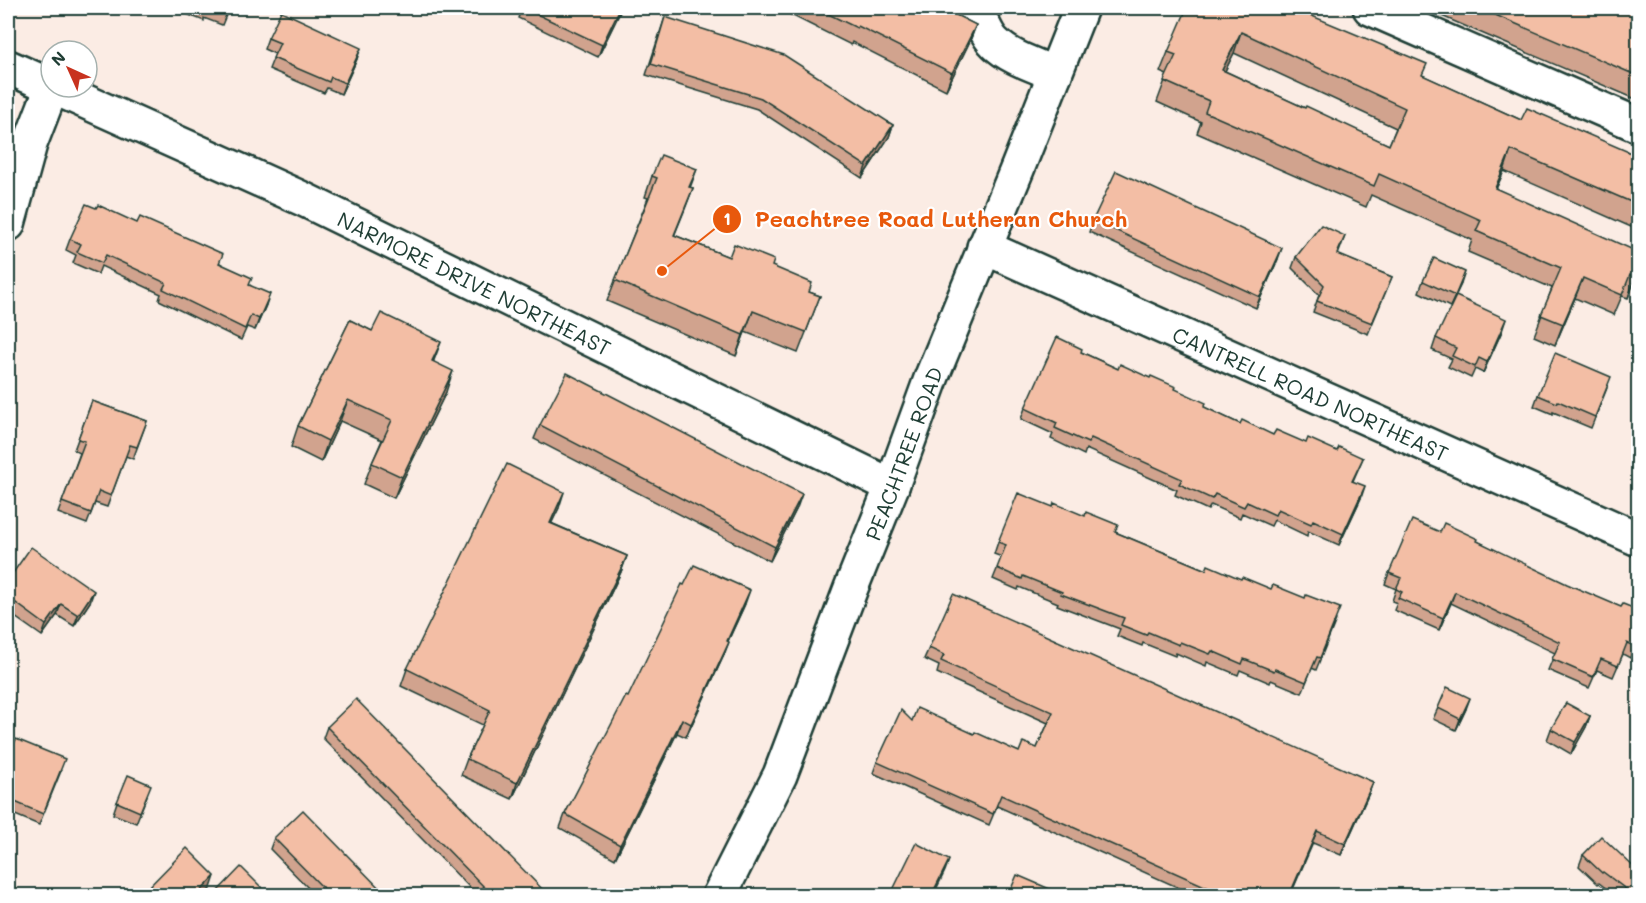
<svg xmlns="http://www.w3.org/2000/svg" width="1646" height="903" viewBox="0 0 1646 903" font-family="Mali,sans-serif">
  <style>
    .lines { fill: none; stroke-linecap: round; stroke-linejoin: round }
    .minor-casing { stroke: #1f3d34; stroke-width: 38 }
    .highway-casing { stroke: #1f3d34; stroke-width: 38 }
    .minor { stroke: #fff; stroke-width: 33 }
    .highway { stroke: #fff; stroke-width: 33 }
    .wall { fill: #d1a38e; stroke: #1f3d34; stroke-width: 1.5; fill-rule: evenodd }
    .shaded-wall { fill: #aa8574; stroke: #1f3d34; stroke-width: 1.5 }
    .building { fill: #f3bea5; stroke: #1f3d34; stroke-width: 1.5; fill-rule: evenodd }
    .labels { text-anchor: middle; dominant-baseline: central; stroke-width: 4.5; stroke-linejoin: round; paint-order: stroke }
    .street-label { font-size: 21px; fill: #1f3d34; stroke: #fff }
    .leader { fill: none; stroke: #e8590c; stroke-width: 2 }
    .callout-dot { fill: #e8590c; stroke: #fff; stroke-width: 2 }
    .mark-label { font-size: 18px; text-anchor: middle; font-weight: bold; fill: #fff }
    .callout-label { font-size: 22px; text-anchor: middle; font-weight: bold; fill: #e8590c; stroke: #fff; stroke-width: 4.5; stroke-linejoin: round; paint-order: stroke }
  </style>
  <rect width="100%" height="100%" fill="#fbece4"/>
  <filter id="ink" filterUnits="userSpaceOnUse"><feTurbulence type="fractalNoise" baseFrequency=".0167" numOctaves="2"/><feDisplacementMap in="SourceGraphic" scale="12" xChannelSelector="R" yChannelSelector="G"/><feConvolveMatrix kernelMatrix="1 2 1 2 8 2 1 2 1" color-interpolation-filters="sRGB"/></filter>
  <g filter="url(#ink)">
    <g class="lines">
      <defs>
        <g id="minor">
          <path d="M972 8C983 17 984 33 995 43 1010 58 1035 65 1055 74"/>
          <path d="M1370 8 1638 125"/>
          <path d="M8 67 51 86"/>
          <path id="s1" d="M53 87 303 199 892 486"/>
          <path d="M8 224 30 144 52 87"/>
          <path id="s2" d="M984 247 1638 539"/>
        </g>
        <g id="highway">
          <path id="s3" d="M719 896 780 775 851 588 892 486 932 376 1018 167 1081 8"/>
        </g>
      </defs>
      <use href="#minor" class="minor-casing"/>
      <use href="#highway" class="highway-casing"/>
      <use href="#minor" class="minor"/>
      <use href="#highway" class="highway"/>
    </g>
    <g class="wall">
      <path d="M171 8H229L222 25 204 18V21Z"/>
      <path d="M522 8H622L598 57 518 18Z"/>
      <path d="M777 8H942L976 25 970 41 946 90 852 42 851 45Z"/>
      <path d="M1423 8H1621L1638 15V100Z"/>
      <path d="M1196 9 1422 75 1521 120 1638 156V230L1504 171 1496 189 1638 272 1628 298 1622 296 1614 315 1575 298 1555 345 1534 336 1552 288 1468 252 1472 240 1371 195 1366 207 1197 133 1201 122 1157 102 1167 75 1160 72 1168 52ZM1234 53 1396 128 1389 145 1305 108 1225 71Z"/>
      <path d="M665 17 893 125 889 137 862 178 757 109 646 75Z"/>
      <path d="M268 38 357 59 341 94 327 88 324 93 269 69 275 54 264 49Z"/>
      <path d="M697 169 690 188H693L674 235 729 257 772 266 809 292 820 296 798 353 745 332 736 356 607 301 648 198 645 197 652 176Z"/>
      <path d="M1093 220 1278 259 1256 308 1089 232Z"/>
      <path d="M1345 236 1338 255 1392 277 1368 334 1313 312 1319 295 1292 268 1296 257Z"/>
      <path d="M70 239 220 263 250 285 266 305 255 330 247 327 241 340 159 300 161 294 101 266 98 274 73 263 76 255 66 250Z"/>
      <path d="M1423 281 1461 284 1450 307 1419 292Z"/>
      <path d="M350 320 434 362 446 392 394 498 364 484 372 463 382 440 340 421 321 462 291 447 298 426Z"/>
      <path d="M1502 331 1483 373 1475 369 1471 378 1448 367 1452 359 1432 350 1436 338Z"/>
      <path d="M1081 352 1118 369 1150 378 1175 389 1204 407 1240 424 1273 435 1363 458 1353 481 1361 498 1339 545 1308 531 1307 536 1274 520 1271 526 1242 513 1240 518 1211 505 1208 510 1175 495 1177 490 1086 449 1084 455 1051 439 1053 434 1021 419 1025 408Z"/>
      <path d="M1607 388 1591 428 1553 412V414L1534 406 1538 395Z"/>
      <path d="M92 401 147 421 133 459 126 456 107 507 95 503 87 524 58 513 80 453 74 450Z"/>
      <path d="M540 425 797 508 770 561 534 439Z"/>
      <path d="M559 508 551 523 627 556 621 572 512 799 461 775 467 759 483 725 401 686 407 669Z"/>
      <path d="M1115 532 1206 570 1336 620 1316 670 1312 668 1302 693 1271 680 1270 683 1240 670 1238 675 1207 662 1206 666 1176 653 1175 656 1143 643 1142 646 1117 636 1120 629 1057 605 1058 603 1019 587 1018 590 993 579 1002 557 994 554 998 542Z"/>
      <path d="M1440 532 1477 541 1637 622 1638 638 1630 658 1623 654 1613 677 1597 670 1589 688 1548 670 1555 653 1451 603 1439 630 1394 610 1397 603 1392 601 1396 589 1385 584 1389 573Z"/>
      <path d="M8 580 90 602 74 626 57 615 42 636 8 612Z"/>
      <path d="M745 604 728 641 724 655 686 737 677 733 615 859 560 828 565 814 628 697Z"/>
      <path d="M929 648 1373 782 1369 793 1341 855 1313 843 1290 896H1197L997 806 989 825 873 773 877 762 912 721 974 734 1019 752 1037 748 1048 723 937 673 939 666 924 659Z"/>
      <path d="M1438 708 1466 709 1456 730 1433 719Z"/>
      <path d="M1590 716 1586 727 1571 754 1547 740 1551 729Z"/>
      <path d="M327 727 549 896H478L323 738Z"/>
      <path d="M8 758 61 771 39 825 8 812Z"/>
      <path d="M147 796 136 823 113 814 117 802Z"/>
      <path d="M274 838 387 896H316L270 849Z"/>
      <path d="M1583 855 1638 896H1616L1599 883 1598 884 1579 866Z"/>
    </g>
    <g class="shaded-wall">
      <path d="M620 8H622L598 57 602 45Z"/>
      <path d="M976 25 970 41 946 90 952 73Z"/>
      <path d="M1241 32 1234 53 1215 91 1222 70Z"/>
      <path d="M361 48 357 59 341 94 345 83Z"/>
      <path d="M893 125 889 137 862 178 866 166Z"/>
      <path d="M1511 150 1504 171 1487 209 1495 188Z"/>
      <path d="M693 188 685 209 666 256 674 235Z"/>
      <path d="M1282 248 1278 259 1256 308 1260 297Z"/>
      <path d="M1638 270V272L1628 298 1635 277Z"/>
      <path d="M1465 272 1461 284 1450 307 1455 296Z"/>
      <path d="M1583 278 1575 298 1555 345 1563 324Z"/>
      <path d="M270 294 266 305 255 330 259 319Z"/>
      <path d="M753 311 745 332 736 356 743 335Z"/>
      <path d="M1506 319 1502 331 1483 373 1487 362Z"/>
      <path d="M441 342 433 363 432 361Z"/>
      <path d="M453 371 446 392 394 498 402 477Z"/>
      <path d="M348 400 340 421 321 462 328 441Z"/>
      <path d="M1365 486 1361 498 1339 545 1343 534Z"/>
      <path d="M564 492 559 508 544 539 550 523Z"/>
      <path d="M802 494 797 508 770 561 775 547Z"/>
      <path d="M627 556 621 572 512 799 517 783Z"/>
      <path d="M750 590 745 604 722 654 727 641Z"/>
      <path d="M94 591 90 602 74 626 78 615Z"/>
      <path d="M1455 592 1451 603 1439 630 1443 618Z"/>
      <path d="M61 604 57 615 42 636 46 625Z"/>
      <path d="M729 642 724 655 686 737 691 724Z"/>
      <path d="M1470 698 1466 709 1456 730 1460 719Z"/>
      <path d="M1590 716 1586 727 1571 754 1575 742Z"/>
      <path d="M682 719 677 733 615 859 620 845Z"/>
      <path d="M1373 782 1369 793 1341 855 1345 844Z"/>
      <path d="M1317 831 1290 896H1289Z"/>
      <path d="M949 860 945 871 933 896H931Z"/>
      <path d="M215 876 211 888 203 896H196Z"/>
    </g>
    <g class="building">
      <path d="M210 8H228L226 14Z"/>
      <path d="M524 8H620L602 45Z"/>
      <path d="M816 8H942L976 25 952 73 858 26 857 28Z"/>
      <path d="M1187 8H1192L1196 9 1197 8H1293L1427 64 1422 75 1521 120 1527 108 1638 156V205L1511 150 1495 188 1638 252V270L1635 277 1630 275 1622 295 1583 278 1563 324 1541 315 1561 268 1476 231 1481 220 1379 174 1374 186 1205 112 1209 101 1164 81 1176 55 1168 52ZM1241 32 1405 108 1389 145 1306 106 1305 108 1222 70Z"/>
      <path d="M1479 8H1621L1638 15V76Z"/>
      <path d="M281 11 361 48 345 83 331 77 329 82 273 58 280 43 268 38Z"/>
      <path d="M665 17 784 55 893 125 866 166 761 98 651 64Z"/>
      <path d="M661 155 697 169 689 187 693 188 674 235 729 257 734 244 774 260 772 266 812 283 809 292 820 296 806 332 753 311 743 335 615 280 657 178 652 176Z"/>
      <path d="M1116 171 1282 248 1260 297 1093 220Z"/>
      <path d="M86 204 96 208 98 205 137 223 140 217 223 254 219 263 252 278 249 285 270 294 259 319 251 315 245 329 163 289 166 283 106 255 102 263 77 252 81 244 70 239Z"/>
      <path d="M1321 225 1345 236 1337 254 1392 277 1372 323 1317 301 1324 285 1296 257Z"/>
      <path d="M1434 258 1465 272 1455 296 1423 281Z"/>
      <path d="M1456 296 1506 319 1487 362 1479 358 1475 367 1452 356 1456 348 1436 338Z"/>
      <path d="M381 313 441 342 432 361 453 371 402 477 372 463 392 420 348 400 328 441 298 426 350 320 372 331Z"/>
      <path d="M1057 337 1082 349 1081 352 1118 369 1120 364 1150 378 1151 376 1176 387 1175 389 1206 403 1204 407 1240 424 1242 420 1273 435 1276 430 1306 443 1308 438 1337 451 1339 447 1363 458 1352 481 1365 486 1343 534 1313 520 1311 524 1278 509 1275 515 1247 502 1244 507 1215 494 1212 499 1179 484 1182 479 1091 438 1088 443 1055 428 1057 423 1025 408Z"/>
      <path d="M1555 353 1611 377 1595 417 1558 401 1557 403 1538 395Z"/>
      <path d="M567 373 802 494 775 547 540 425Z"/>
      <path d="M92 401 147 421 137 447 130 445 111 496 99 491 91 513 62 502 85 441 78 439Z"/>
      <path d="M507 464 564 492 550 523 627 556 517 783 467 759 490 710 407 669Z"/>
      <path d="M1018 493 1053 507 1054 503 1085 516 1086 512 1118 525 1115 532 1206 570 1208 565 1241 579 1242 577 1271 589 1273 585 1305 598 1306 595 1340 608 1320 658 1317 657 1306 682 1275 669 1274 671 1244 659 1242 664 1212 651 1210 654 1180 642 1179 645 1148 632 1146 635 1121 625 1124 618 1061 594 1062 592 1023 576 1022 579 997 568 1006 545 998 542Z"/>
      <path d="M1412 520 1440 532 1444 523 1478 539 1477 541 1567 584 1621 607 1623 604 1638 610V618L1637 622H1638V636L1634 646 1627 643 1618 666 1601 659 1593 677 1552 659 1560 642 1455 592 1443 618 1398 598 1402 592 1396 589 1401 578 1389 573Z"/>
      <path d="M31 547 94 591 78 615 61 604 46 625 8 597V580Z"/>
      <path d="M694 565 750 590 727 641 729 642 691 724 682 719 620 845 565 814 626 696 628 697 682 584 684 585Z"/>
      <path d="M953 594 1373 782 1345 844 1317 831 1289 896H1227L1001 795 993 814 877 762 901 710 912 721 917 708 974 734 975 732 1019 752 1023 742 1037 748 1053 712 941 661 944 655 929 648Z"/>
      <path d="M1447 687 1470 698 1460 719 1438 708Z"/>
      <path d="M356 699 549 896H493L327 727Z"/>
      <path d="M1566 703 1590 716 1575 742 1551 729Z"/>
      <path d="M16 739 65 759 43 814 8 799V758Z"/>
      <path d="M128 775 151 785 140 812 117 802Z"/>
      <path d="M303 810 387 896H331L274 838Z"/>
      <path d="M1601 836 1638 871V896H1635L1603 872 1602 873 1583 855Z"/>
      <path d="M916 843 949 860 931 896H890Z"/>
      <path d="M187 848 215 876 196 896H140Z"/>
      <path d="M241 867 270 896H213Z"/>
      <path d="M1017 875 1052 890 1050 896H1008Z"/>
    </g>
  </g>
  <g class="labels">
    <g class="street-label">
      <text stroke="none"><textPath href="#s1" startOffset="465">NARMORE DRIVE NORTHEAST</textPath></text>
      <text stroke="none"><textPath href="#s2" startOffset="358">CANTRELL ROAD NORTHEAST</textPath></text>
      <text stroke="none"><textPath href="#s3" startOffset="480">PEACHTREE ROAD</textPath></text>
    </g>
  </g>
  <path class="leader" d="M662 271L727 219"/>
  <g class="callout-dot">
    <circle cx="662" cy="271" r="6"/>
    <circle cx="727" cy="219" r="15"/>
  </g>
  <g class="mark-label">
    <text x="727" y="225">1</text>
  </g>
  <g class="callout-label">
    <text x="941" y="227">Peachtree Road Lutheran Church</text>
  </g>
  <rect width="1646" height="903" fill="none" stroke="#fff" stroke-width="30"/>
  <rect x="15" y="15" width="1616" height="873" fill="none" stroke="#1f3d34" stroke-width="2" filter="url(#ink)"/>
  <g transform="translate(69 69) rotate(315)"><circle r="28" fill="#ffffff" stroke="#a5b1ae" stroke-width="1.5"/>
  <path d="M0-4.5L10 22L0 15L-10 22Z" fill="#c8321e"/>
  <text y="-9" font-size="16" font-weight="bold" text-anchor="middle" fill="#1f3d34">N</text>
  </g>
</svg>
